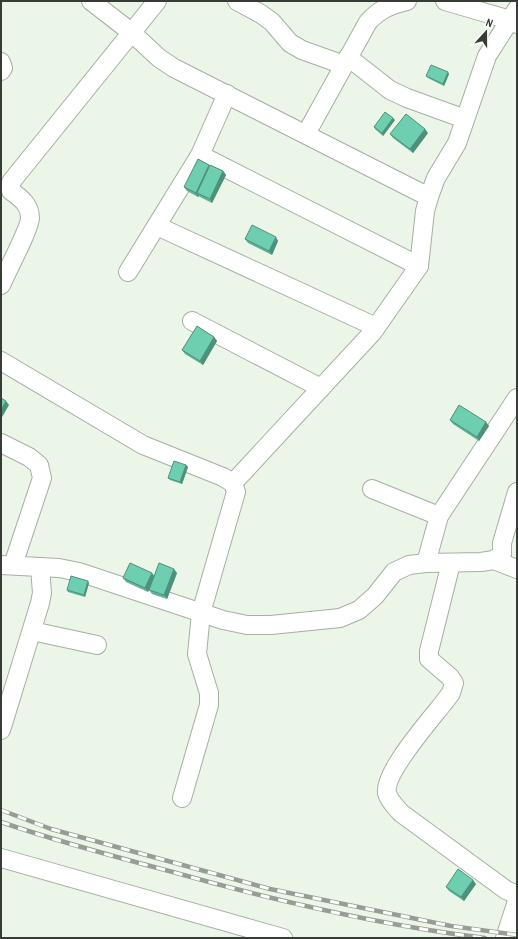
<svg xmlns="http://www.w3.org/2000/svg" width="518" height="939" viewBox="0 0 518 939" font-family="'Archivo Narrow',sans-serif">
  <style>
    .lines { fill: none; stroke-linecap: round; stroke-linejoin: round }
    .minor-casing { stroke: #a5afa2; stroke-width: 20 }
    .minor { stroke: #fff; stroke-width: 18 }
    .rail-casing { stroke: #969e94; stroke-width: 4.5 }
    .rail { stroke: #fff; stroke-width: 3; stroke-dasharray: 9; stroke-linecap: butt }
    .wall { fill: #5fb197 }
    .shaded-wall { fill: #4d907b }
    .building { fill: #6eceb0; stroke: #4d907b }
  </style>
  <rect width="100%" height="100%" fill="#ecf6e8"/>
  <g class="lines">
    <defs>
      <g id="minor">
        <path d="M91 1 131 32 159 58 174 68 429 197"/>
        <path d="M237 1 261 14 272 22 290 43 302 50 344 65"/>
        <path d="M445 1 510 20 517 24"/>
        <path d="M348 57 390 90 407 98 465 119"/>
        <path d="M1 62 3 68 1 71"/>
        <path d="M306 134 368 22C380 9 390 5 407 1"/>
        <path d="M200 155 419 266"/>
        <path d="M157 226 376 327"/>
        <path d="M128 272 200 155 227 94"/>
        <path d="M1 285C6 273 30 228 30 218 30 205 21 198 11 191V182L157 1"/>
        <path d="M192 321 321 388"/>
        <path d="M1 361 143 445 223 477 233 483 236 492 201 613 197 654 209 693V705L182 798"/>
        <path d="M1 443 29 457 39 465 42 478 13 565"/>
        <path d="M233 483 372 333 419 266 425 211 429 197 436 178 457 143 487 56 517 9"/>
        <path d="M372 489 439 516"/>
        <path d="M494 560 517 569"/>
        <path d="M426 563 439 516 517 398"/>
        <path d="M451 563 429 651V659L450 677 454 683 451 693 445 701C432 718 383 773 387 793 389 801 396 807 401 813L506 890 517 895"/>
        <path d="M1 565 59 568 79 572 223 620 247 625H271L340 618 359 610 375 596 394 572 409 565 426 563 481 562 494 560 502 554V543L517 492"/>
        <path d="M32 631 97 645"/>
        <path d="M1 730 40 603 42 593 40 567"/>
        <path d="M1 858 283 938"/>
        <path d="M505 938 517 901"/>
      </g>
    </defs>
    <use href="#minor" class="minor-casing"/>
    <use href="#minor" class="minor"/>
    <defs>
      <g id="rail">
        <path d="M1 810 51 829 270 889 451 926 517 935"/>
        <path d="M1 822C56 841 112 856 169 871 272 900 378 925 485 938"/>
      </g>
    </defs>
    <use href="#rail" class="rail-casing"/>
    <use href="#rail" class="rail"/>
  </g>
  <g class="wall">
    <path d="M449 74 444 86 428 78 426 76Z"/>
    <path d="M395 120 383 136 375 129 374 127Z"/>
    <path d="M428 133 413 153 393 138 390 134Z"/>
    <path d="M209 165 210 166 223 171 226 175 212 203 200 197 199 196 198 197 187 191 184 187Z"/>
    <path d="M245 239 278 241 272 255 248 243Z"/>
    <path d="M214 337 217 341 203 365 185 354 182 350Z"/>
    <path d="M450 420 489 426 479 441 453 424Z"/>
    <path d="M186 465 188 467 182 484 170 480 168 478Z"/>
    <path d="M177 573 167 599 152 594 149 590 151 585 148 592 126 582 123 578 154 576Z"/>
    <path d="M89 583 85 597 68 592 67 590Z"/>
    <path d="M476 884 464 901 449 891 446 887Z"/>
  </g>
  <g class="shaded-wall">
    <path d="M448 72 449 74 444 86 443 84Z"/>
    <path d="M393 118 395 120 383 136 382 133Z"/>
    <path d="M425 129 428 133 413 153 410 149Z"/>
    <path d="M209 165 212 169 197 193 199 196 198 197 196 193Z"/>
    <path d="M223 171 226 175 212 203 210 199Z"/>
    <path d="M276 237 278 241 272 255 269 251Z"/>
    <path d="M214 337 217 341 203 365 200 361Z"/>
    <path d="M6 401 9 405 1 419V410Z"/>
    <path d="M486 422 489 426 479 441 477 437Z"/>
    <path d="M186 465 188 467 182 484 180 482Z"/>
    <path d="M174 569 177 573 167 599 164 595Z"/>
    <path d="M152 573 155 577 148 592 145 588Z"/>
    <path d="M88 581 89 583 85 597 84 595Z"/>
    <path d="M473 880 476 884 464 901 461 897Z"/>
  </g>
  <g class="building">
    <path d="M431 65 448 72 443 84 426 76Z"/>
    <path d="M385 112 393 118 382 133 374 127Z"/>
    <path d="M406 114 425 129 410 149 390 134Z"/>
    <path d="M198 159 209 165 196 193 184 187Z"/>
    <path d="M210 165 223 171 210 199 197 193Z"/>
    <path d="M252 225 276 237 269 251 245 239Z"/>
    <path d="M197 326 214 337 200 361 182 350Z"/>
    <path d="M1 398 6 401 1 410Z"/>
    <path d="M459 405 486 422 477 437 450 420Z"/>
    <path d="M174 461 186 465 180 482 168 478Z"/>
    <path d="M130 563 152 573 145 588 123 578Z"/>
    <path d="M159 563 174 569 164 595 149 590Z"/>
    <path d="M71 576 88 581 84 595 67 590Z"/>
    <path d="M458 869 473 880 461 897 446 887Z"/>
  </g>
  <rect width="518" height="939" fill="none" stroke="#383c37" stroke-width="4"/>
  <g transform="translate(486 32) rotate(21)" stroke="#ffffff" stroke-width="3" paint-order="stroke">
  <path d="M0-3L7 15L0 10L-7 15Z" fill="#383c37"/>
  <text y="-6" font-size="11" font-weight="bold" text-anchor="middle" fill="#383c37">N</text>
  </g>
</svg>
